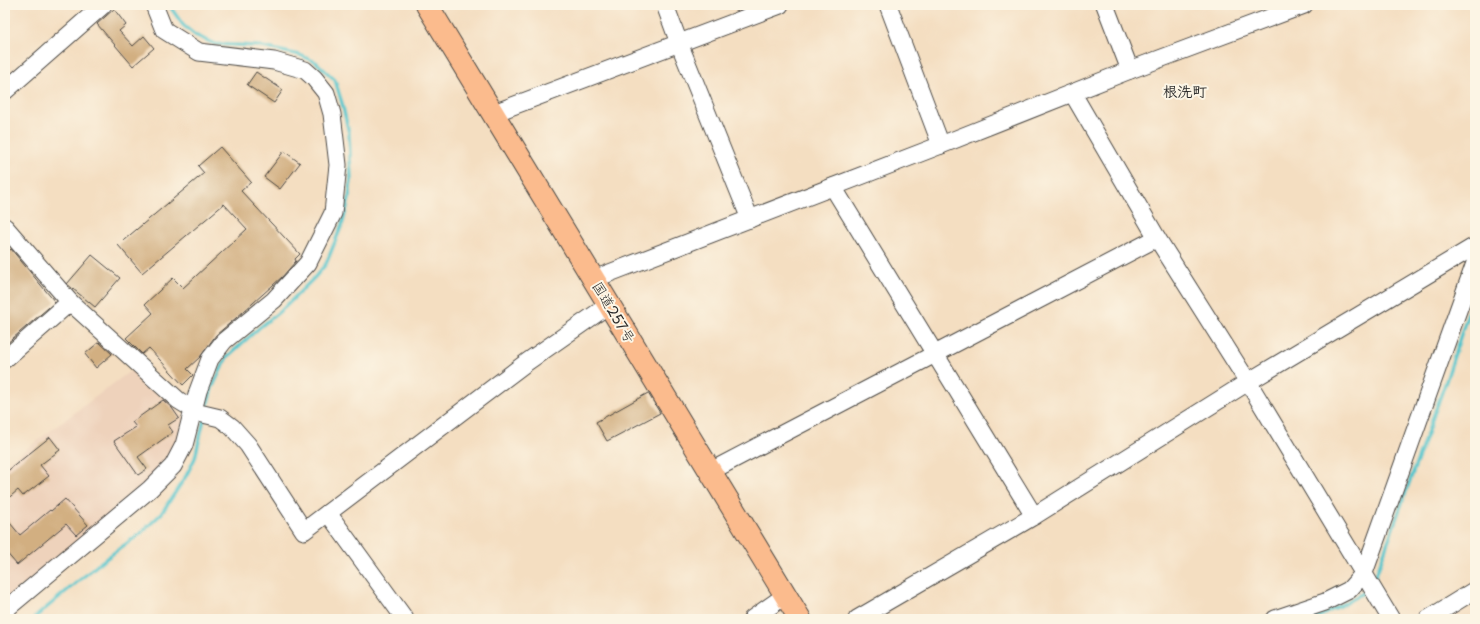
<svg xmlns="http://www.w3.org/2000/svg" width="1480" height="624" viewBox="0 0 1480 624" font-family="'Playpen Sans','Klee One',sans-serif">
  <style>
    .built { fill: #eed2bb }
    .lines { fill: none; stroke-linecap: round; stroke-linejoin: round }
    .stream { stroke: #57c5cc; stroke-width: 3.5 }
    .building { fill: #d2af81 }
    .minor-casing { stroke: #494642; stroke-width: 19 }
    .highway-casing { stroke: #494642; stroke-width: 24 }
    .minor { stroke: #fff; stroke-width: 17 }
    .highway { stroke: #fbbb8d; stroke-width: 22 }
    .labels { text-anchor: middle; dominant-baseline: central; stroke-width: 4; stroke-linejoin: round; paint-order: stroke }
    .street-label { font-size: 14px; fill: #2b2b2b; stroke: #fcf5e5 }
    .neighbourhood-label { font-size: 15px; font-weight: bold; fill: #2b2b2b; stroke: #fcf5e5 }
  </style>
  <rect width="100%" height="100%" fill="#fcf5e5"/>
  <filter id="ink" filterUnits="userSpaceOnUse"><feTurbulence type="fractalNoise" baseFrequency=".025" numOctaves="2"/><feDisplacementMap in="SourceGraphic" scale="8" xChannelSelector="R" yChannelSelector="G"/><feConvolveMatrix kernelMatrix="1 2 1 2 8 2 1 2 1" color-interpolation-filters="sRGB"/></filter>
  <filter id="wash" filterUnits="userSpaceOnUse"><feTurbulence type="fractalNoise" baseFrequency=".012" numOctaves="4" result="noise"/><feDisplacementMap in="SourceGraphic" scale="16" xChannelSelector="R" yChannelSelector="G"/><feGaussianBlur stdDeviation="0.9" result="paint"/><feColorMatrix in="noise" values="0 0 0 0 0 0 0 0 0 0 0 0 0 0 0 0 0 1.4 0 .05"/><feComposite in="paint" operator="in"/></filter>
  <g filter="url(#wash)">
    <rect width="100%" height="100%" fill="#f4dec1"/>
    <path class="built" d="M133 369 185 418 179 437 168 459 146 484 5 601V465Z"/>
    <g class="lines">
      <g class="stream">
        <path d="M171 5V8L183 25 195 35 215 44 258 46 300 55 316 62 335 80 342 103 349 133 351 178 349 199 343 222 326 264 315 277 284 308 259 328 227 357 212 388 206 411"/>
        <path d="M1373 579 1376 575 1446 381 1475 291"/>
        <path d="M33 619 100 563 141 533 161 514 186 476 195 458 204 419"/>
        <path d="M1310 619 1321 616 1363 593 1366 588"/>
      </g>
    </g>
    <g id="blocks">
      <g class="building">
        <path d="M114 9 126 25 119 31 133 46 144 36 154 48 133 66 97 24Z"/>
        <path d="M256 72 283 90 274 103 247 85Z"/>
        <path d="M220 147 251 182 241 191 300 254 295 259 296 261 282 277 243 312 216 335 200 357 187 369 193 375 183 385 149 348 142 354 126 338 153 313 145 304 173 278 183 288 247 229 224 204 142 273 118 245 204 173 198 166Z"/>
        <path d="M284 151 300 163 280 189 264 177Z"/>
        <path d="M11 249 55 302 5 345V254Z"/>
        <path d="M92 255 120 278 95 307 67 284Z"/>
        <path d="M99 342 112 354 96 368 85 354Z"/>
        <path d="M648 393 660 413 607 441 596 422Z"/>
        <path d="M163 400 172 408 179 418 168 425 173 432 138 457 147 469 138 475 114 441 136 427 132 422Z"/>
        <path d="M50 437 60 450 40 465 49 476 23 496 18 490 5 501V473Z"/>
        <path d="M65 499 88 525 76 535 66 524 17 565 5 551V517L20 535 50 510 51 511Z"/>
      </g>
    </g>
  </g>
  <g filter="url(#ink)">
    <use href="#blocks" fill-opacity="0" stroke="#494642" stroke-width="1"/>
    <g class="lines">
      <defs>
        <g id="minor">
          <path d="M665 5 679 43 750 219"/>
          <path d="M888 5 941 145"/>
          <path d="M1105 5 1130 70"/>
          <path d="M5 91 103 5"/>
          <path d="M1073 94 1157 238 1248 382 1391 619"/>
          <path d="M494 113 780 5"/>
          <path d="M833 187 1034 516"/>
          <path d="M5 227 70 302 178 400 199 413 220 418 232 427 248 445 304 531 527 362 610 304"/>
          <path d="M594 279 941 145 1130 70 1304 5"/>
          <path d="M5 359 70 302"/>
          <path d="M711 471 1157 238"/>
          <path d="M328 513 405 619"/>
          <path d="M5 610 150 489 173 466 184 445 198 391 210 359 224 341 274 300 308 263 333 213 338 165 332 114 326 93 314 78 305 70 274 61 199 52 164 30 154 5"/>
          <path d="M752 619 786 595"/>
          <path d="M857 619 1034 516 1248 382 1475 246"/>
          <path d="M1275 619 1325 602 1349 590 1364 573 1475 263"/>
          <path d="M1428 619 1475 590"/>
        </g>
        <path id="highway" d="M427 5 800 619"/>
      </defs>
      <use href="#minor" class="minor-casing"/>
      <use href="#highway" class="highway-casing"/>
      <use href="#minor" class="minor"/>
      <use href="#highway" class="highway"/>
    </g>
  </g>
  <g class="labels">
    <g class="street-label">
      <text transform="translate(614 312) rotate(59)">国道257号</text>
    </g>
    <g class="neighbourhood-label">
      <text x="1185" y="90">根洗町</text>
    </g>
  </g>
  <rect width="1480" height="624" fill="none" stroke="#fcf5e5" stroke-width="20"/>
</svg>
